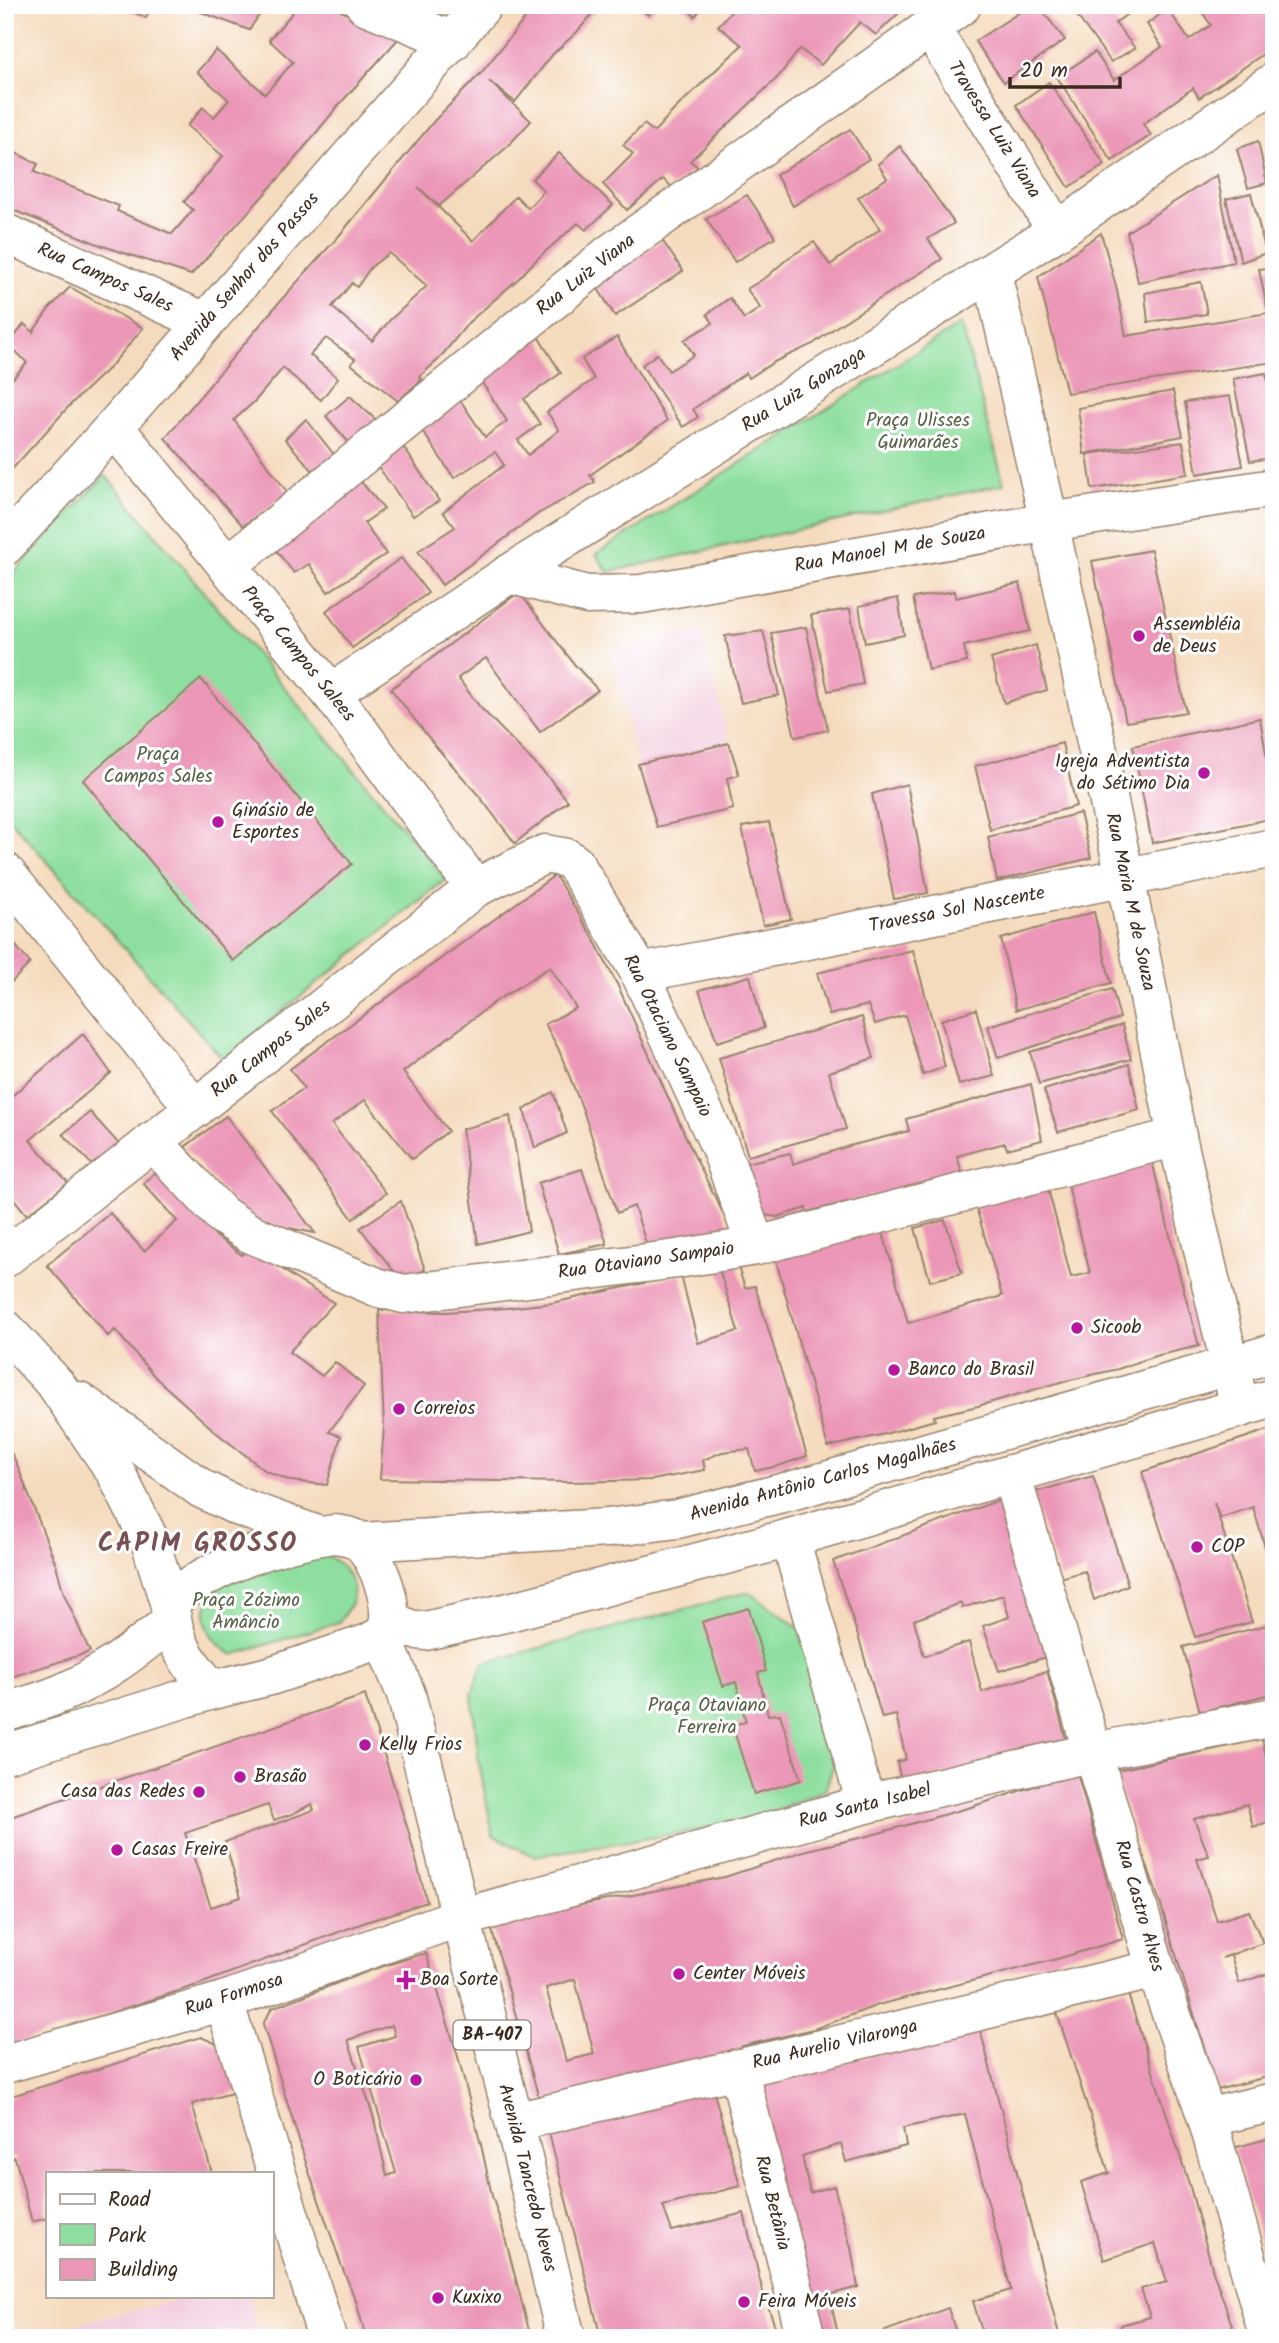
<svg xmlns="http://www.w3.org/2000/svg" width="1279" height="2343" viewBox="0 0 1279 2343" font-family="Kalam,sans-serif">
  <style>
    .built { fill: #f3cfe0 }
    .green { fill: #8edf9f; stroke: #64845e; stroke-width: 2 }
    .building { fill: #ec97b8; fill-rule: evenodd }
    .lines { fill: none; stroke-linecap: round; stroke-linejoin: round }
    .minor-casing { stroke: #98826e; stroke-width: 41 }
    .major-casing { stroke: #98826e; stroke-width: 41 }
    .minor { stroke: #fff; stroke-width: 38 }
    .major { stroke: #fff; stroke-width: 38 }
    .poi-dot { fill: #b5179e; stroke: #fff; stroke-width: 2.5 }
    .labels { text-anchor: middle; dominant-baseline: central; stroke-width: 6; stroke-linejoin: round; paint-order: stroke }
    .shield { fill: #fff; stroke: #766a62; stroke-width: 2 }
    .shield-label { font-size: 18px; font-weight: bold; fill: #3b2a1e }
    .street-label { font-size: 19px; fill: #3b2a1e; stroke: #fff }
    .park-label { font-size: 19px; fill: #546045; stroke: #fff }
    .poi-label { font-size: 19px; fill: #3b2a1e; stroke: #fff; text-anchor: start }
    .district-label { font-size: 26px; font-weight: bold; letter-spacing: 2px; fill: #795054; stroke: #fff }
  </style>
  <rect width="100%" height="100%" fill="#fff"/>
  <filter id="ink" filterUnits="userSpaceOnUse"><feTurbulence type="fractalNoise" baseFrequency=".0143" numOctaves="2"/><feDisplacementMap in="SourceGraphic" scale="14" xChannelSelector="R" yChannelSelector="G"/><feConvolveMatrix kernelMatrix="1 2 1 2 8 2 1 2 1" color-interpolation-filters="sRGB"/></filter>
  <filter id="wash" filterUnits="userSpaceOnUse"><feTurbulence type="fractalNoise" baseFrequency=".00686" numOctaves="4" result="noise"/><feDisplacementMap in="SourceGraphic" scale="28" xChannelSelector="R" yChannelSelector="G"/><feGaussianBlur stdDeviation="1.57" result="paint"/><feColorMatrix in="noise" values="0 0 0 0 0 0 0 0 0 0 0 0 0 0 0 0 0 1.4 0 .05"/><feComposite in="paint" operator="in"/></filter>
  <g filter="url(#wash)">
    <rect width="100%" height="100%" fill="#f5dbbe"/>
    <g class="built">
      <path d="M701 630 729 743 638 764 612 649Z"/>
      <path d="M196 2296H249L259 2338H29V2336Z"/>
    </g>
    <g class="green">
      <path d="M961 324 1004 484 608 572 596 554Z"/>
      <path d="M105 475 446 879 223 1059 5 814V582Z"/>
      <path d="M322 1554C341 1561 360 1580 351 1603 348 1609 343 1616 339 1622L233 1655C202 1636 197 1610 219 1581Z"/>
      <path d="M748 1592 798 1627 837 1754 825 1790 745 1823 534 1856 493 1835 479 1763 472 1694 483 1663Z"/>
    </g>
    <g id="blocks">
      <g class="building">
        <path d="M118 5H151L146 18Z"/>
        <path d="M173 5H266L249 30 201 12Z"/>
        <path d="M299 5H328L399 38 338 106 280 177 191 275 103 246 5 207V156L7 157 10 150 38 164 34 172 119 206 117 211 172 234 193 210 184 202 223 156 187 126 203 107 214 117 229 100 197 72 216 50 265 94 293 62 269 40Z"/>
        <path d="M536 5H600L577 32 553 54 515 102 489 81 531 121 507 147 439 206 418 187 473 241 516 196 528 208 544 191 532 179 559 153 613 205 586 230 578 223 538 258 517 280 469 322 439 359 419 377 422 379 398 401 351 364 355 359 326 338 310 355 338 378 321 400 283 368 255 401 234 420 288 493 243 526 165 438 281 300 338 237 435 120 481 73ZM389 253 427 286 390 320 372 341 332 307 352 283 357 287 371 267Z"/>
        <path d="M636 5H658L648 15Z"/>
        <path d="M682 5H705L695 16Z"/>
        <path d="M737 5H746L751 10 755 5H891L900 12 876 35 860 22 821 65 800 49 778 77 690 161 698 167 672 187 663 179 627 210 603 184 633 154 623 145 644 124 654 132 674 110 742 45 718 26Z"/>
        <path d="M1031 5H1038L1065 40 1004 82 975 41Z"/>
        <path d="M1069 5H1129L1133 10 1115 23 1135 48 1111 62Z"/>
        <path d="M1197 5H1274V54L1268 58 1265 53 1199 98 1193 88 1143 124 1151 135 1112 161 1057 77 1095 52 1114 80 1162 47 1147 24 1168 9 1189 40 1211 25Z"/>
        <path d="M1049 82 1105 165 1069 187 1016 105Z"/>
        <path d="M850 129 869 159 793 206 776 175Z"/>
        <path d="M1258 141 1267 183 1248 188 1237 149Z"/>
        <path d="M900 146 954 223 928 239 942 259 836 327 813 344 774 362 749 378 746 373 693 409 698 417 683 427 642 365 657 354 669 371 694 355 684 340 713 323 707 314 730 298 744 319 760 308 747 289 768 276 788 258 814 242 830 265 880 229 858 198 887 178 878 164Z"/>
        <path d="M1217 175 1234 262 1138 282 1127 232Z"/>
        <path d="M1251 193 1266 253 1241 262 1226 199Z"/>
        <path d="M747 195 775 237 735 262 706 219Z"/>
        <path d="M1101 233 1116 286 1126 336 1268 313 1259 269 1274 267V362L1067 393 1038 277Z"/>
        <path d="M662 240 683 271 615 316 597 287Z"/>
        <path d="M1201 282 1207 314 1148 322 1145 293Z"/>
        <path d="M70 287 143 328 111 366 71 404 5 477V387L27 363 9 344 24 324 33 332 49 309Z"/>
        <path d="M537 335 561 373 524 399 540 424 518 440 528 455 559 430 547 412 594 379 582 359 617 337 667 421 590 475 595 482 538 514 442 585 418 551 455 527 443 512 504 465 495 452 454 478 421 429 460 400 485 437 507 421 481 381Z"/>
        <path d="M1266 373 1274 410V458L1250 461 1233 379Z"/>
        <path d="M1173 391 1183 436 1084 454 1078 408Z"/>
        <path d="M350 396 377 421 350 444 326 416Z"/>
        <path d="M1230 396 1243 466 1197 474 1185 402Z"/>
        <path d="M306 419 335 456 313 471 285 439Z"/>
        <path d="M1183 442 1188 474 1092 489 1087 454Z"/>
        <path d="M401 443 439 501 413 516 375 462Z"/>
        <path d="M358 478 384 509 364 523 386 554 328 592 309 564 294 573 273 546Z"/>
        <path d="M1151 550 1186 712 1126 722 1092 561Z"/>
        <path d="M401 558 428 593 352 648 326 611Z"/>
        <path d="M1020 583 1030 631 964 646 967 662 928 670 913 598 955 591 956 598Z"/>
        <path d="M519 592 575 665 598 690 540 732 486 658 458 678 480 707 551 780 568 801 515 843 479 796 433 743 391 689Z"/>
        <path d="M898 598 904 635 865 643 859 606Z"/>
        <path d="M850 609 863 684 828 691 811 615Z"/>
        <path d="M806 627 828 730 795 737 771 633Z"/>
        <path d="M763 631 779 695 741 703 725 636Z"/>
        <path d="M1036 645 1047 690 1004 703 991 659Z"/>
        <path d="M201 679 352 864 233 961 83 780Z"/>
        <path d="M1260 718 1274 801V818L1152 843 1133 746Z"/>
        <path d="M729 743 739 775 727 778 733 809 657 827 638 764Z"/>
        <path d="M1062 743 1076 806 990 830 975 766Z"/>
        <path d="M907 784 928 893 894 899 872 794Z"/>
        <path d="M1080 813 1091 858 997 881 988 837Z"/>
        <path d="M769 822 791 919 763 925 742 827Z"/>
        <path d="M555 875 592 936 618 986 694 1155 733 1233 649 1252 634 1206 617 1213 583 1110 558 1048 545 1024 576 1008 550 967 496 1001 403 1072 448 1131 412 1159 365 1100 332 1124 386 1193 353 1219 272 1111 304 1088 290 1069Z"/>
        <path d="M1094 912 1111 983 1016 1010 1001 939Z"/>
        <path d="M5 933 30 963 5 989Z"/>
        <path d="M913 950 945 1067 923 1075 905 1015 875 1024 868 1005 829 1015 817 973Z"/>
        <path d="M750 976 764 1028 717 1042 699 990Z"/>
        <path d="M1112 989 1120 1018 998 1058 988 1026Z"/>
        <path d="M976 1009 994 1076 959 1085 941 1020Z"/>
        <path d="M862 1017 874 1058 829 1072 846 1129 748 1156 719 1058Z"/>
        <path d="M1122 1025 1131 1059 1039 1084 1030 1052Z"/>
        <path d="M83 1034 111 1073 30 1140 68 1183 27 1215 9 1193 5 1196V1102Z"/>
        <path d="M1129 1064 1139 1110 1058 1132 1044 1090Z"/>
        <path d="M1031 1084 1042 1140 1007 1149 1005 1143 957 1156 962 1173 925 1183 807 1212 806 1208 777 1217 758 1214 746 1163 790 1153 793 1164 849 1146 909 1131 906 1119Z"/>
        <path d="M553 1092 567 1133 535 1148 524 1110Z"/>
        <path d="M90 1112 119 1144 92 1165 63 1134Z"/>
        <path d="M226 1116 315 1233 247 1220 185 1147Z"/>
        <path d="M510 1116 529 1231 478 1244 462 1129Z"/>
        <path d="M1150 1152 1178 1269 1199 1346 1155 1356 1118 1369 1061 1382 978 1406 934 1416 935 1420 885 1434 828 1447 775 1257 882 1229 908 1323 1002 1296 976 1207 1047 1185 1071 1277 1090 1273 1066 1178Z"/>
        <path d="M582 1169 607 1244 559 1254 538 1183Z"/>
        <path d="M157 1171 217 1237 242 1255 247 1249 272 1261 294 1278 334 1303 289 1352 322 1376 335 1362 364 1386 329 1432 341 1436 327 1485 291 1481 266 1471 218 1434 156 1378 115 1330 108 1336 47 1265 110 1213 144 1251 177 1221 143 1183Z"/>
        <path d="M401 1201 425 1270 401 1280 360 1228Z"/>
        <path d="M945 1220 962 1273 930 1281 915 1228Z"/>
        <path d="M737 1264 745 1288 755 1286 807 1456 778 1466 755 1471 749 1449 722 1452 703 1460 705 1470 652 1480 571 1482 380 1479 384 1427 379 1310 445 1312 507 1308 552 1303 681 1275 698 1343 738 1331 719 1269Z"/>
        <path d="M1274 1428V1577L1253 1507 1220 1518 1214 1503 1252 1622 1195 1637 1142 1472Z"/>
        <path d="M5 1442 16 1462 56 1565 64 1594 90 1652 5 1679Z"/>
        <path d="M1093 1476 1128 1585 1094 1600 1085 1571 1060 1578 1031 1493Z"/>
        <path d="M1005 1498 1050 1656 999 1671 983 1626 1009 1617 1003 1595 962 1608 961 1603 914 1620 924 1656 969 1642 982 1692 1047 1671 1067 1743 902 1786 897 1762 906 1759 896 1715 882 1718 859 1639 833 1561Z"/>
        <path d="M749 1608 766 1671 758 1673 768 1715 780 1714 801 1780 754 1794 732 1725 746 1722 736 1682 723 1686 702 1622Z"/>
        <path d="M1274 1623V1693L1200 1712 1183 1647Z"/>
        <path d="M365 1695 409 1833 427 1902 363 1923 200 1984 5 2047V1819ZM312 1804 314 1810 225 1842 241 1897 211 1907 185 1833 268 1805 274 1820 292 1814Z"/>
        <path d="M1262 1739 1274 1790V1820L1253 1827 1247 1804 1194 1819 1209 1856 1197 1859 1217 1921 1249 1911 1263 1943 1222 1958 1231 1955 1239 1983 1267 1974 1274 1997V2075L1217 2090 1159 1899 1113 1771Z"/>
        <path d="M1077 1772 1123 1939 1057 1959 878 2005 814 2029 742 2046 744 2052 540 2102 490 1923 725 1877 807 1850 868 1836 971 1807ZM575 1979 594 2054 566 2061 546 1988Z"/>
        <path d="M426 1953 457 2053 482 2149 492 2196 502 2226 531 2338H366L356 2301 342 2267 307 2166 263 2024 272 2008 374 1969ZM392 2025 395 2036 359 2047 396 2173 387 2176 373 2115 348 2040Z"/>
        <path d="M1126 1988 1190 2187 1213 2271 1234 2331 1211 2338H1124L1121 2325 1150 2317 1141 2289 1167 2282 1155 2243 1104 2260 1081 2182 1109 2173 1056 2010Z"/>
        <path d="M980 2029 1060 2338H984L973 2301 1011 2290 965 2114 903 2128 906 2146 846 2162 841 2144 802 2156 810 2193 834 2186 851 2248 858 2287 829 2295 839 2338H814L751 2085Z"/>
        <path d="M201 2037 217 2044 228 2059 239 2091 192 2104 212 2173H47V2218L32 2222 15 2157 5 2160V2098Z"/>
        <path d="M713 2089 740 2186 663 2206 672 2231 744 2213 762 2289 779 2338H601L549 2133Z"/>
        <path d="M1274 2137V2279H1273L1233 2148Z"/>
        <path d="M948 2308 958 2338H887L885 2331Z"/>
      </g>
    </g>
  </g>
  <g filter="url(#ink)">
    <use href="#blocks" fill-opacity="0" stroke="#98826e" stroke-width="2"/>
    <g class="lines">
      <defs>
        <g id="minor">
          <path d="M365 5 453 41"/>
          <path d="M931 29 1057 231"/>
          <path d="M5 233 205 322"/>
          <path d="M992 273 1049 522 1125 877 1177 1137 1240 1408"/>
          <path d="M114 427 331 693 475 888"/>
          <path d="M5 546 114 427 483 5"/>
          <path d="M227 566 611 253 962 5"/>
          <path d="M509 574 587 595 641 594 1049 522 1274 488"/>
          <path d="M331 693 509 574 1057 231 1274 82"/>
          <path d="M5 872 195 1109"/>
          <path d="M640 973 1274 848"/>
          <path d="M152 1141 222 1215 249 1233 379 1288 404 1294 677 1259 756 1246 1177 1137"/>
          <path d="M5 1258 475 888 545 854 567 858 575 864 640 973 720 1147 756 1246"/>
          <path d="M1011 1474 1156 1969 1207 2118 1269 2338"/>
          <path d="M790 1538 866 1804"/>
          <path d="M224 2001 327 2338"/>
          <path d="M5 2064 224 2001 443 1923 866 1804 1094 1752 1274 1717"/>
          <path d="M738 2068 806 2338"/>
          <path d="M1207 2118 1274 2102"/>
          <path d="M515 2122 1156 1969"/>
        </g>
        <g id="major">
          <path d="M5 1329 57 1386 116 1473 150 1541 169 1602"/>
          <path d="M79 1401 202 1489 237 1506 320 1536"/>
          <path d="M334 1534C343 1535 353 1536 360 1542 377 1556 397 1610 386 1630 383 1636 375 1639 369 1643L270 1676 212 1690C184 1658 175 1645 169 1602 213 1565 277 1542 334 1534Z"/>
          <path d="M361 1542 608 1528 677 1519 794 1490 1274 1353"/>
          <path d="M390 1620 409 1629 425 1631 509 1612 790 1538 1274 1398"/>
          <path d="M382 1636 406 1694 461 1918 515 2125 566 2338"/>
          <path d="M5 1713C24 1706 44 1701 62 1693 103 1676 137 1648 172 1621"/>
          <path d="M5 1754 212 1690"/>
        </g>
      </defs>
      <use href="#minor" class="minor-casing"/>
      <use href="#major" class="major-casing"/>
      <use href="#minor" class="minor"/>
      <use href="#major" class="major"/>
    </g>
  </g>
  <g class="poi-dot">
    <circle cx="1139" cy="636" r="7"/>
    <circle cx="1204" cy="773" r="7"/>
    <circle cx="218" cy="822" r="7"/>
    <circle cx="1077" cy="1328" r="7"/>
    <circle cx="894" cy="1370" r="7"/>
    <circle cx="399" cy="1409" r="7"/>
    <circle cx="1197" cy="1547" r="7"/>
    <circle cx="365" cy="1745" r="7"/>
    <circle cx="240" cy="1777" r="7"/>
    <circle cx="199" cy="1792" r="7"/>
    <circle cx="117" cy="1850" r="7"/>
    <circle cx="679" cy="1974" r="7"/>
    <path d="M402.5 1969.5h7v7h7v7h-7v7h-7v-7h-7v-7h7z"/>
    <circle cx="416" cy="2080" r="7"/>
    <circle cx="438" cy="2298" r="7"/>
    <circle cx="744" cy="2302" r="7"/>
  </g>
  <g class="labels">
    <rect class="shield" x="453.5" y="2020.5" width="77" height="29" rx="5"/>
    <g class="shield-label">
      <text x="492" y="2035">BA-407</text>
    </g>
    <g class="street-label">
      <text transform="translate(994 130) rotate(58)">Travessa Luiz Viana</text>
      <text transform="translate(586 275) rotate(-38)">Rua Luiz Viana</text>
      <text transform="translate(245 277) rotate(-49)">Avenida Senhor dos Passos</text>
      <text transform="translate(105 278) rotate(24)">Rua Campos Sales</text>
      <text transform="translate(804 390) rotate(-32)">Rua Luiz Gonzaga</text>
      <text transform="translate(890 550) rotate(-10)">Rua Manoel M de Souza</text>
      <text transform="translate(298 654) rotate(51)">Praça Campos Salees</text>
      <text transform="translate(1130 902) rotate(78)">Rua Maria M de Souza</text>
      <text transform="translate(957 910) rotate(-11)">Travessa Sol Nascente</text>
      <text transform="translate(667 1036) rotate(64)">Rua Otaciano Sampaio</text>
      <text transform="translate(271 1049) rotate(-38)">Rua Campos Sales</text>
      <text transform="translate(646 1261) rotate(-8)">Rua Otaviano Sampaio</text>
      <text transform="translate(823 1480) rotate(-15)">Avenida Antônio Carlos Magalhães</text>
      <text transform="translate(865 1806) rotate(-14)">Rua Santa Isabel</text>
      <text transform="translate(1139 1906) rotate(74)">Rua Castro Alves</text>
      <text transform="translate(234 1995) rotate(-18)">Rua Formosa</text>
      <text transform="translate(835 2045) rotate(-13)">Rua Aurelio Vilaronga</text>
      <text transform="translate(527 2178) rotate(76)">Avenida Tancredo Neves</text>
      <text transform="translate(772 2203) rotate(76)">Rua Betânia</text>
    </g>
    <g class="park-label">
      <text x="918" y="421">Praça Ulisses<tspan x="918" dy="22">Guimarães</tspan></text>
      <text x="158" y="755">Praça<tspan x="158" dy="22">Campos Sales</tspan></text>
      <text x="246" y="1601">Praça Zózimo<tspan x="246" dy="22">Amâncio</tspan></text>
      <text x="707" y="1706">Praça Otaviano<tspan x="707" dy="22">Ferreira</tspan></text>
    </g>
    <g class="poi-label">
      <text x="1153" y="625">Assembléia<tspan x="1153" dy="22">de Deus</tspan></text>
      <text x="1190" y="762" text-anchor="end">Igreja Adventista<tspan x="1190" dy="22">do Sétimo Dia</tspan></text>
      <text x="232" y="811">Ginásio de<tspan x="232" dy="22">Esportes</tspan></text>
      <text x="1091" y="1328">Sicoob</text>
      <text x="908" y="1370">Banco do Brasil</text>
      <text x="413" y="1409">Correios</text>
      <text x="1211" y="1547">COP</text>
      <text x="379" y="1745">Kelly Frios</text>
      <text x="254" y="1777">Brasão</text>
      <text x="185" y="1792" text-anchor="end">Casa das Redes</text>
      <text x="131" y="1850">Casas Freire</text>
      <text x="693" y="1974">Center Móveis</text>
      <text x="420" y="1980">Boa Sorte</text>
      <text x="402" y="2080" text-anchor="end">O Boticário</text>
      <text x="452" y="2298">Kuxixo</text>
      <text x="758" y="2302">Feira Móveis</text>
    </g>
    <g class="district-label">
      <text x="198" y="1544">CAPIM GROSSO</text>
    </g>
  </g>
  <rect width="1279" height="2343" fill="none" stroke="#fff" stroke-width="28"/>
  <rect x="46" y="2172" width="228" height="126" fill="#ffffff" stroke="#b1aaa5" stroke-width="2"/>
  <rect x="60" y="2194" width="35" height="10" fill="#ffffff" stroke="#b1aaa5" stroke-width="2"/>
  <text x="108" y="2206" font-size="21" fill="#3b2a1e">Road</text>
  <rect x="60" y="2224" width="35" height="21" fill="#8edf9f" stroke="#b1aaa5" stroke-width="2"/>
  <text x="108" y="2242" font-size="21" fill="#3b2a1e">Park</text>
  <rect x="60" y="2259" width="35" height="21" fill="#ec97b8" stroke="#b1aaa5" stroke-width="2"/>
  <text x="108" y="2276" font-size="21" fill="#3b2a1e">Building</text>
  <path d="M1010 77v10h110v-10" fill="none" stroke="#3b2a1e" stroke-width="3.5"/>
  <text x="1020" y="77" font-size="21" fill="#3b2a1e" stroke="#ffffff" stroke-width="5" paint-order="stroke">20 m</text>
</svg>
